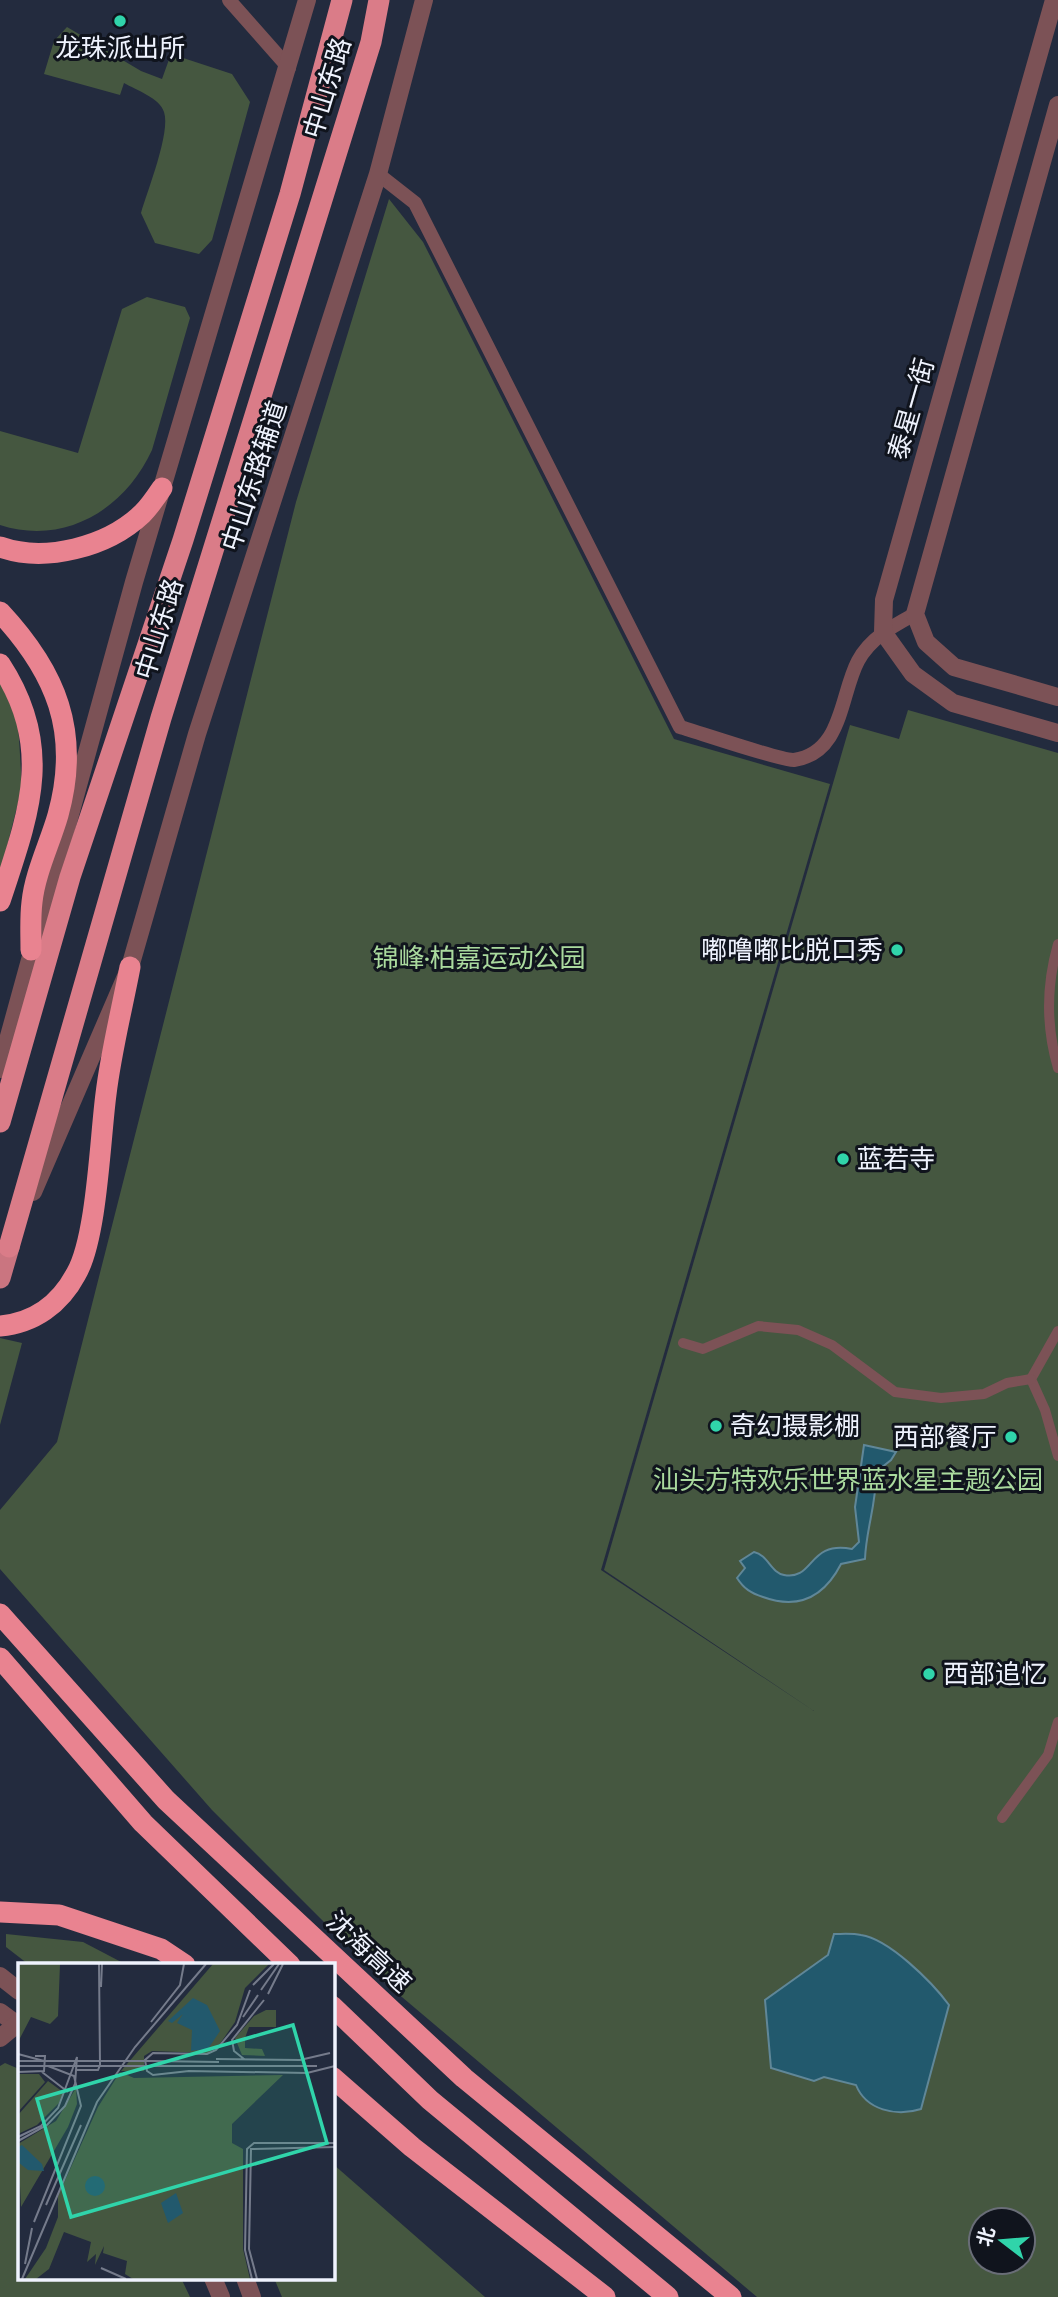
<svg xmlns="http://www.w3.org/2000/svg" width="1058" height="2297" viewBox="0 0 1058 2297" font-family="'Space Grotesk','Noto Sans SC',sans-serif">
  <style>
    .green { fill: #455740; fill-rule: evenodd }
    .water { fill: #22596d; stroke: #608798; stroke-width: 2 }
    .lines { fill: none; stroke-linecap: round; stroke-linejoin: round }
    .pedestrian { stroke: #7c5256; stroke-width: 10 }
    .minor { stroke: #7c5256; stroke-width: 14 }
    .tertiary { stroke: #7c5256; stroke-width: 18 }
    .primary { stroke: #ca7580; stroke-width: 21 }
    .trunk { stroke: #da7c88; stroke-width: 21 }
    .motorway { stroke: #e98390; stroke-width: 21 }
    .poi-dot { fill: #30d4aa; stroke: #10141d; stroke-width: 2.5 }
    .labels { text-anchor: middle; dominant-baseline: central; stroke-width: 6; stroke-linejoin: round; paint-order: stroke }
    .poi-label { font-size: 26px; fill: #eff3fe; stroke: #10141d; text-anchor: start }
    .street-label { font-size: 26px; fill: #eff3fe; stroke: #10141d }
    .park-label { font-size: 26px; fill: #aada9e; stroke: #10141d }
    .inset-road { fill: none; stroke: #757b8b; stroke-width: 2 }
    .view { fill: #30d4aa; fill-opacity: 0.15; stroke: #30d4aa; stroke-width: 3.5 }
    .inset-edge { fill: none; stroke: #eff3fe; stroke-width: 3.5 }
  </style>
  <rect width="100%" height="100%" fill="#232b3e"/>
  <g class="green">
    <path d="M67 27 141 71 162 79 171 54 232 74 250 102 212 240 199 254 155 243 141 213C147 192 171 132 164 112 160 98 136 90 124 83L120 95 44 74 54 41Z"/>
    <path d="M389 199 423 242 674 739 830 784 601 1570 814 1711 604 1570 850 725 899 739 908 710 1058 753V2297H757L383 1981 212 1810 0 1569V1510L57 1442 296 502ZM981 2220H1023V2262H981Z"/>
    <path d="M147 297 185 307 190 318 152 450C125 509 65 546 0 525V431L78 453 122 309Z"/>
    <path d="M0 681 18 723 22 787 0 874Z"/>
    <path d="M0 1338 22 1343 0 1425Z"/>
    <path d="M6 1934 83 1942 125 1964H28L6 1947Z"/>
    <path d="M5 2063 19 2069V2278H181L190 2297H0V2066Z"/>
    <path d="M333 2164 485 2297H282L274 2278H332Z"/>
  </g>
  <g class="water">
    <path d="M864 1445 896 1452 891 1460 876 1472C877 1502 866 1529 865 1559L841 1564C824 1597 799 1610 763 1597 751 1593 744 1589 737 1578L745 1568 740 1561 754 1552C768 1555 771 1573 784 1575 814 1581 808 1540 852 1549L859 1542 855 1507Z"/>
    <path d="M834 1934C842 1934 852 1933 861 1935 889 1939 932 1982 949 2005L921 2109C896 2117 866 2110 856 2085L824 2077 814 2081 771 2068 765 2000 828 1955Z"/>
  </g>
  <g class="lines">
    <g class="pedestrian">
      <path d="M1058 944C1046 986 1046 1027 1058 1068"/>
      <path d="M1058 1331 1031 1379 1045 1410 1058 1456"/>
      <path d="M683 1343 703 1349 758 1326 798 1330 832 1345 895 1392 941 1398 984 1394 1007 1383 1031 1379"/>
      <path d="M1002 1818 1048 1755 1058 1722"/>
    </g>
    <g class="minor">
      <path d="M229 0 289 68"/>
      <path d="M378 174 415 203 680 727C698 732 782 761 794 760 843 753 840 695 858 661 870 638 893 626 915 614"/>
    </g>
    <g class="tertiary">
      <path d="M1054 0 884 600 883 632 913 674 953 703 1058 733"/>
      <path d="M1058 105 915 614 926 642 954 667 1058 697"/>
      <path d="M0 1069 134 582 307 0"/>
      <path d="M33 1192 130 967 197 734 378 174 424 0"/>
      <path d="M0 1976 19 1991"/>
      <path d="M0 2012 19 2026"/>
      <path d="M0 2038 17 2024"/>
      <path d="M213 2278 221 2297"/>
      <path d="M245 2278 252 2297"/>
    </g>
    <path class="primary" d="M0 1278 9 1247"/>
    <g class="trunk">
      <path d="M0 1122 70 877 183 540 290 194 342 0"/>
      <path d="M9 1247 161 718 371 42 379 0"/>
    </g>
    <g class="motorway">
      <path d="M0 547C45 563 107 547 142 514 149 507 156 497 162 488"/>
      <path d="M0 612C56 672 81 732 58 815 50 843 35 873 32 902 30 918 31 934 31 950"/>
      <path d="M0 664C55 748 29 813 0 901"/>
      <path d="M0 1326C34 1323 60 1304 76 1274 97 1238 100 1139 106 1094 111 1052 122 1009 130 967"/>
      <path d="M0 1614 166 1800 464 2078 731 2297"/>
      <path d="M0 1658 143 1823 290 1965"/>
      <path d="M0 1912 59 1915 161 1949 185 1965"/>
      <path d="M332 2006 430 2100 668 2297"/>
      <path d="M332 2077 412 2147 605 2297"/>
    </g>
  </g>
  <g class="poi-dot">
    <circle cx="120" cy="21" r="7"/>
    <circle cx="897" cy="950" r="7"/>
    <circle cx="843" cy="1159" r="7"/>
    <circle cx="716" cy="1426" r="7"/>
    <circle cx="1011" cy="1437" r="7"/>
    <circle cx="929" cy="1674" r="7"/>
  </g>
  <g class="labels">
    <g class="poi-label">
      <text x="120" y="48" text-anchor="middle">龙珠派出所</text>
      <text x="883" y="950" text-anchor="end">嘟噜嘟比脱口秀</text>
      <text x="857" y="1159">蓝若寺</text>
      <text x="730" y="1426">奇幻摄影棚</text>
      <text x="997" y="1437" text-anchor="end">西部餐厅</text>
      <text x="943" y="1674">西部追忆</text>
    </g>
    <g class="street-label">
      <text transform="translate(327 88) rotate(-73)">中山东路</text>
      <text transform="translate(911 409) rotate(-74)">泰星一街</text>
      <text transform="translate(254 476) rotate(-72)">中山东路辅道</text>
      <text transform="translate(159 629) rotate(-73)">中山东路</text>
      <text transform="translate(369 1952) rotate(43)">沈海高速</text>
    </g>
    <g class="park-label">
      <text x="479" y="958">锦峰·柏嘉运动公园</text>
      <text x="848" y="1480">汕头方特欢乐世界蓝水星主题公园</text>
    </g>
  </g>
  <g transform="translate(18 1963)">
    <rect width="317" height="317" fill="#232b3e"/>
    <path d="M0 1H42L40 53 32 61 13 54 0 79ZM195 1H251L227 25 217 59 201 82 190 90 134 88 126 93V108H103ZM248 47H258V64H231L227 75V85L244 86 247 93 224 92 217 75 236 53ZM102 109 116 115 265 112 214 161V180L225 186V286L232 316H115L107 311 109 298 85 290 86 283 77 302 78 291 69 299 73 279 46 269 31 306 18 316H7L28 285 40 254V233L80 144ZM0 111H21L27 119 0 149ZM30 118 45 129 41 140 19 162 0 171V152ZM58 125 59 141 50 164 3 244 0 181 38 158Z" fill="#455740"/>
    <path d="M175 35 189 42 202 68 190 86 173 88 174 67 159 60 165 51 154 60 150 58ZM4 182 24 201 26 208 10 207 0 199V184ZM67 223a10 10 0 1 1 20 0a10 10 0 1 1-20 0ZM158 230 165 250 150 260 143 240Z" fill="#22596d"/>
    <path class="inset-road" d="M235 22 256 1M83 24 84 1M243 27 261 1M250 31 265 1M225 54 240 32M133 59 162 22 166 1M0 91 26 98M198 96 282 97 312 90M226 96 216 88 214 77 246 37M0 98H136M136 98 201 99M0 103H136M136 103H299M59 107H80L82 102 81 1M170 108 289 110 317 103M171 108 135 112 129 108 127 97 135 90 189 91 198 87 219 62 232 27M0 109 26 108 27 93H17M24 109 50 129M0 174 23 163 40 145 59 94 57 121 47 143 29 162 0 178M28 242 63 162M16 259 63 143 56 113 30 103M7 301 14 265M83 305 108 316M4 316 79 139 117 84 188 1M234 316 227 287 229 186 236 180H317M239 316 231 286 233 186 317 184"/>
    <path class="view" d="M275 62 309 180 53 254 19 136Z"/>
    <rect width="317" height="317" class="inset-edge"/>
  </g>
  <g transform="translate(1002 2241) rotate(286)"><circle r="33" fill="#10141d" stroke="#696d77" stroke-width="2"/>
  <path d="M0-5L12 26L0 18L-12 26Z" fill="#30d4aa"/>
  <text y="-10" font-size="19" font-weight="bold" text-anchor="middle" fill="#eff3fe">北</text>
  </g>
</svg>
